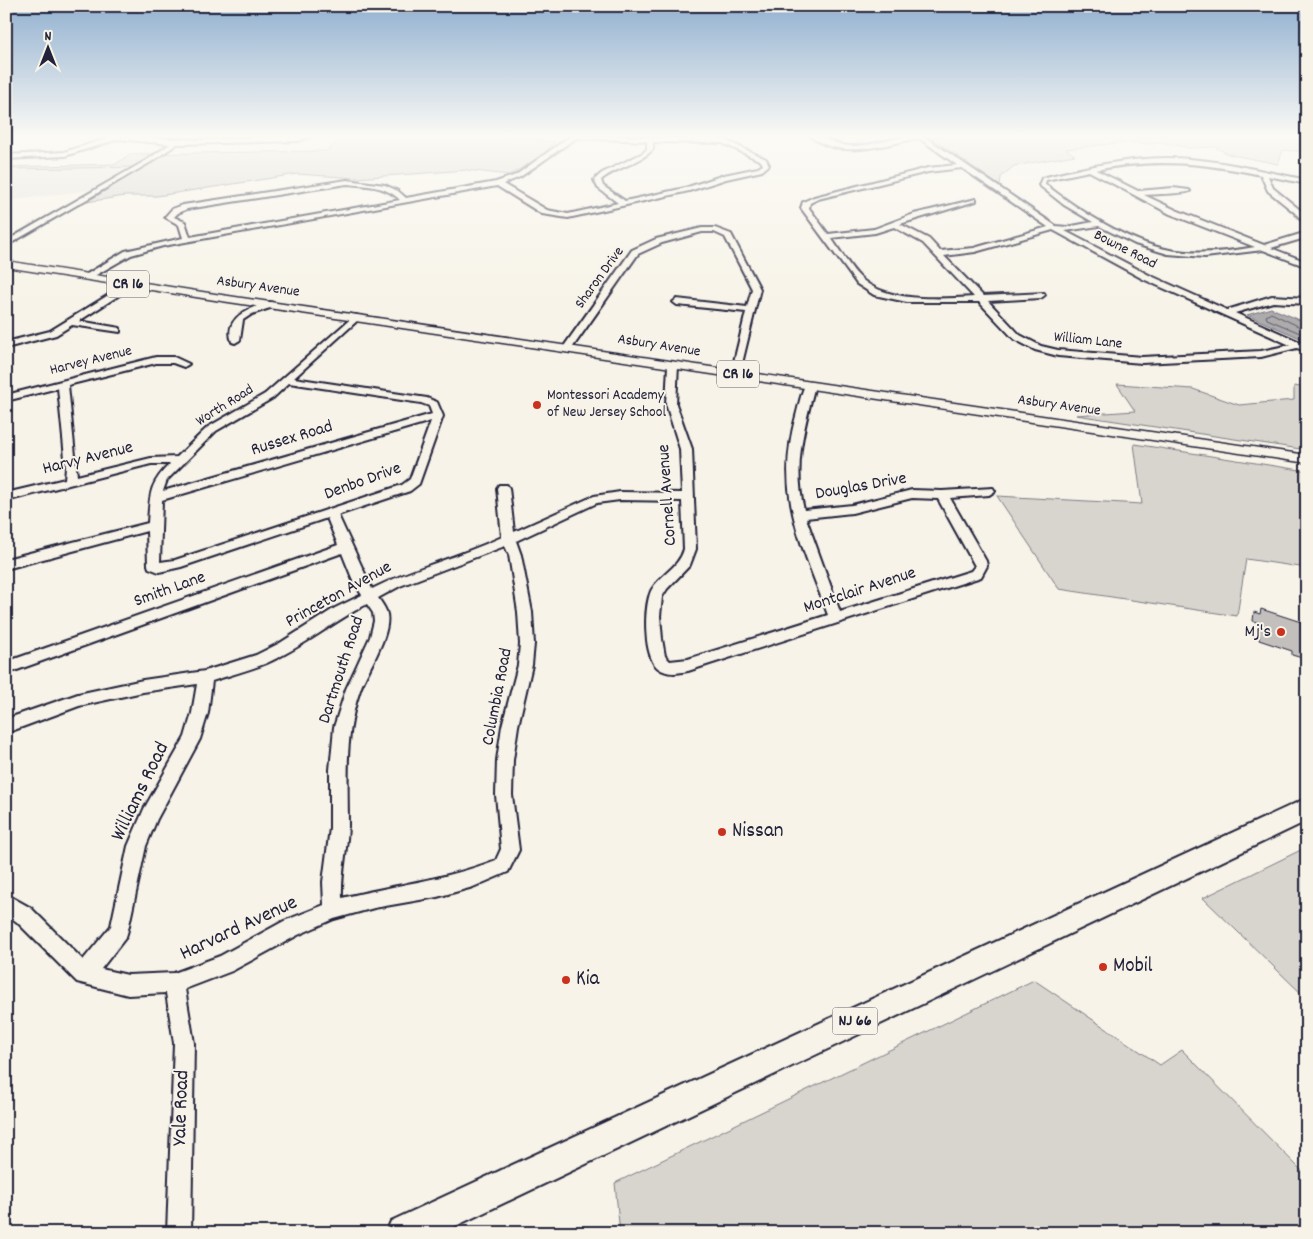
<svg xmlns="http://www.w3.org/2000/svg" width="1313" height="1239" viewBox="0 0 1313 1239" font-family="Dekko,sans-serif">
  <style>
    .built { fill: #e7e3db }
    .green { fill: #d8d5cf; stroke: #7d7c85 }
    .water { fill: #aeabad; stroke: #76747f }
    .lines { fill: none; stroke-linecap: round; stroke-linejoin: round }
    .shore { stroke: #5a5969; stroke-width: 1 }
    .building { fill: #c2bfbd; stroke: #22223b }
    .minor-casing { stroke: #22223b; stroke-width: 4 }
    .major-casing { stroke: #22223b; stroke-width: 3 }
    .highway-casing { stroke: #22223b; stroke-width: 4 }
    .minor { fill: #f7f3e8; fill-rule: evenodd }
    .major { fill: #f7f3e8; fill-rule: evenodd }
    .highway { fill: #f7f3e8; fill-rule: evenodd }
    .poi-dot { fill: #c8321e; stroke: #f7f3e8; stroke-width: 2 }
    .labels { text-anchor: middle; dominant-baseline: central; stroke-width: 4; stroke-linejoin: round; paint-order: stroke }
    .far-street-label { font-size: 15px; fill: #22223b; stroke: #f7f3e8 }
    .far-poi-label { font-size: 15px; fill: #22223b; stroke: #f7f3e8; text-anchor: start }
    .shield { fill: #f7f3e8; stroke: #62616f; stroke-width: 1 }
    .shield-label { font-size: 16px; font-weight: bold; fill: #22223b }
    .street-label { font-size: 18px; fill: #22223b; stroke: #f7f3e8 }
    .poi-label { font-size: 18px; fill: #22223b; stroke: #f7f3e8; text-anchor: end }
    .near-street-label { font-size: 21px; fill: #22223b; stroke: #f7f3e8 }
    .near-poi-label { font-size: 21px; fill: #22223b; stroke: #f7f3e8; text-anchor: start }
  </style>
  <rect width="100%" height="100%" fill="#f7f3e8"/>
  <filter id="ink" filterUnits="userSpaceOnUse"><feTurbulence type="fractalNoise" baseFrequency=".02" numOctaves="2"/><feDisplacementMap in="SourceGraphic" scale="10" xChannelSelector="R" yChannelSelector="G"/><feConvolveMatrix kernelMatrix="1 2 1 2 8 2 1 2 1" color-interpolation-filters="sRGB"/></filter>
  <g filter="url(#ink)">
    <path class="built" d="M127 167 125 171 92 190 6 201V169Z"/>
    <g class="green">
      <path d="M345 135 507 137 555 142 539 158 509 175 467 170 356 178 297 174 157 196H124L87 202 144 167 6 169V167L116 164 130 154 327 151Z"/>
      <path d="M945 135H1074L1106 137 1125 135H1307V152L1283 150 1278 164 1228 154 1215 147 1189 148 1165 143 1148 144 1128 142 1066 149 1075 155 1014 166 1001 177 1000 186 932 138Z"/>
      <path d="M1117 384 1193 389 1239 405 1294 400V386L1307 388V450L1076 415 1135 411Z"/>
      <path d="M1134 444 1307 471V568L1246 559 1237 616 1059 589 997 496 1142 504Z"/>
      <path d="M1307 847V999L1203 898Z"/>
      <path d="M1034 980 1160 1065 1182 1050 1307 1176V1233H620L615 1183Z"/>
    </g>
    <path class="water" d="M1271 308 1307 323V341L1247 315Z"/>
    <g class="lines">
      <path class="shore" d="M1307 328 1300 327 1271 313 1266 316 1267 319 1307 336"/>
    </g>
    <path class="building" d="M1261 609 1301 622 1302 658 1292 655V651L1259 640 1260 623 1253 621 1254 612 1260 614Z"/>
    <g class="lines">
      <defs>
        <g id="minor">
          <path d="M97 135 199 140 315 135 299 141 177 144 151 162 6 246V241L147 160 170 144 118 139 65 156 6 159V155L64 152 109 138Z"/>
          <path d="M572 135 723 139 766 159 769 165 762 171 726 179 689 191 568 218 542 214 497 186 163 246 131 255 89 279 82 277 125 251 183 238 179 225 165 217 172 209 183 205 347 180 385 185 398 191 406 198 496 182 516 175ZM576 138 647 141V149L643 153 602 173 594 180 598 188 618 203 568 214 547 210 503 184 520 177ZM653 142 722 143 761 161 763 165 758 168 724 175 685 188 625 201 603 186 601 180C616 167 640 164 653 149ZM347 184C366 186 385 185 400 200L190 237 185 222 174 217 178 213 187 209Z"/>
          <path d="M809 135C822 135 833 145 850 146 874 147 898 135 922 135L1056 226 1067 227 1093 222 1064 205 1039 185 1042 178C1082 168 1125 158 1167 158 1214 158 1261 171 1307 180V184L1268 176 1273 188 1305 214 1307 225 1294 212 1268 191 1261 175C1203 163 1154 158 1096 170L1138 191 1173 188 1189 190 1190 191C1186 194 1153 194 1144 195L1176 210 1264 245 1307 232 1305 238 1271 248 1307 262V267L1263 250 1205 257 1168 254 1135 244 1099 226 1065 231 1149 275 1227 310 1272 296 1307 298V304L1273 302 1235 313 1307 345V352L1297 348 1261 357 1142 363 1058 356 1035 350 1014 339 979 302H907L874 295 857 284 801 208 803 202 814 197 928 168 957 165 919 138C883 145 840 161 809 135ZM962 168 1048 227 974 248 940 251 929 239 900 224 976 201V199L914 214 874 229 828 234 809 208 810 203 818 199 928 172ZM1089 171 1170 214 1255 247C1227 252 1198 255 1170 250 1128 242 1078 210 1045 184L1046 180ZM894 227 923 243 974 297C942 299 890 302 864 281 852 272 840 250 831 238L875 233ZM1053 230 1143 279 1290 345 1261 351 1142 357 1058 350 1041 346 1020 335 988 301 1041 298 1045 295 1044 293 983 296 944 256 975 252Z"/>
          <path d="M702 228H715L731 234 760 289 739 376H733L731 374 746 312 677 305 673 302 677 299 747 307 752 289 725 237 714 232H702L662 243 638 254 570 351H564L562 349 632 250 656 239Z"/>
          <path d="M128 283 135 285 79 321 120 328V332L72 325 56 335 6 348V342L50 331Z"/>
          <path d="M270 302 273 303V307L252 314 243 320 240 340 235 343 232 342C223 317 251 307 270 302Z"/>
          <path d="M355 315 358 316V320L294 378 427 398 437 402 443 416 419 484 410 491 338 515 372 589C413 568 459 557 502 537L497 488 499 485H507L509 488 514 532 594 496 620 492 682 493 680 449 666 404 668 365 673 362 678 365 676 404 692 449 696 549 690 565 667 589 662 597 660 616 662 639 665 656 670 661 688 659 828 615C802 544 774 494 796 416 799 405 801 393 806 383H814L815 385C804 428 793 466 804 510L852 505 912 490 942 491 993 488 995 491 989 495 950 498 986 561 987 566 981 577 688 671C678 673 667 675 658 668 643 656 644 607 651 591 660 574 679 568 684 549L682 501 620 500 597 503 516 541 521 555 532 612 534 644 532 665 518 726 513 760 512 795 519 850 508 872 473 887 437 897 374 908 334 919 298 935 232 971 185 989 194 1043 191 1233H167L174 1043 166 993 128 995 77 982 17 922 6 914V894L31 908 83 960 111 926 128 846 144 809 185 737 192 713 197 684 143 692 79 706 6 733V719L78 694 143 680 205 671 256 655 280 643 335 608 362 595 354 583 342 553 6 674V662L338 545 327 518 181 567 159 572 149 568 148 565 147 531 6 569V559L148 523C150 494 149 484 170 464H151L6 501V493L65 479 66 468 58 388 6 401V395L156 357H174L189 364 184 367 173 363H156L68 385 77 476 151 458 177 457 208 427 265 394ZM289 383 421 403 429 406 432 414 163 491 167 480 216 431 273 398ZM431 421 410 479 402 485 175 560 160 562 162 500ZM912 498 938 499 975 566 971 571 840 612 806 518 852 513ZM505 546 509 555 518 612 520 644 518 665 502 726 497 760 496 795 501 849 496 860C446 880 393 885 342 898 341 874 347 850 348 826 348 779 344 735 360 690 367 670 394 631 386 611 384 606 381 602 378 598L400 586ZM367 604 373 613 374 621 370 637 346 689 334 727 330 770V828L323 882 324 905 284 921 220 956 174 973 128 975 101 969 126 937 128 930 146 846 157 819 200 739 208 713 212 681C230 675 250 670 267 663 303 647 333 622 367 604Z"/>
        </g>
        <path id="major" d="M6 261 215 294 1307 455V463L215 300 6 267Z"/>
        <path id="highway" d="M1307 798V821L441 1233H386L391 1221Z"/>
      </defs>
      <use href="#minor" class="minor-casing"/>
      <use href="#major" class="major-casing"/>
      <use href="#highway" class="highway-casing"/>
      <use href="#minor" class="minor"/>
      <use href="#major" class="major"/>
      <use href="#highway" class="highway"/>
    </g>
  </g>
  <linearGradient id="sky" x2="0" y2="1"><stop stop-color="#91b0d0"/><stop offset="0.44" stop-color="#fbfaf5"/><stop offset="1" stop-color="#fbfaf5" stop-opacity="0"/></linearGradient>
  <rect width="1313" height="309" fill="url(#sky)"/>
  <g class="poi-dot">
    <circle cx="537" cy="405" r="5"/>
    <circle cx="1281" cy="632" r="5"/>
    <circle cx="722" cy="832" r="5"/>
    <circle cx="1103" cy="967" r="5"/>
    <circle cx="566" cy="980" r="5"/>
  </g>
  <g class="labels">
    <g class="far-street-label">
      <text transform="translate(1125 250) rotate(27)">Bowne Road</text>
      <text transform="translate(600 278) rotate(-54)">Sharon Drive</text>
      <text transform="translate(258 287) rotate(8)">Asbury Avenue</text>
      <text transform="translate(1088 341) rotate(6)">William Lane</text>
      <text transform="translate(659 346) rotate(9)">Asbury Avenue</text>
      <text transform="translate(91 361) rotate(-14)">Harvey Avenue</text>
      <text transform="translate(225 406) rotate(-32)">Worth Road</text>
      <text transform="translate(1059 406) rotate(8)">Asbury Avenue</text>
    </g>
    <g class="far-poi-label">
      <text x="547" y="396">Montessori Academy<tspan x="547" dy="17">of New Jersey School</tspan></text>
    </g>
    <g class="shield">
      <rect x="107" y="270.5" width="42" height="27" rx="4"/>
      <rect x="717" y="360.5" width="42" height="27" rx="4"/>
      <rect x="832.5" y="1007.5" width="45" height="27" rx="4"/>
    </g>
    <g class="shield-label">
      <text x="128" y="284">CR 16</text>
      <text x="738" y="374">CR 16</text>
      <text x="855" y="1021">NJ 66</text>
    </g>
    <g class="street-label">
      <text transform="translate(292 439) rotate(-17)">Russex Road</text>
      <text transform="translate(88 459) rotate(-14)">Harvy Avenue</text>
      <text transform="translate(363 482) rotate(-20)">Denbo Drive</text>
      <text transform="translate(861 487) rotate(-10)">Douglas Drive</text>
      <text transform="translate(668 495) rotate(-94)">Cornell Avenue</text>
      <text transform="translate(170 590) rotate(-20)">Smith Lane</text>
      <text transform="translate(860 591) rotate(-18)">Montclair Avenue</text>
      <text transform="translate(339 595) rotate(-29)">Princeton Avenue</text>
      <text transform="translate(342 670) rotate(-72)">Dartmouth Road</text>
      <text transform="translate(498 697) rotate(-79)">Columbia Road</text>
    </g>
    <g class="poi-label">
      <text x="1271" y="632">Mj's</text>
    </g>
    <g class="near-street-label">
      <text transform="translate(141 792) rotate(-64)">Williams Road</text>
      <text transform="translate(239 929) rotate(-25)">Harvard Avenue</text>
      <text transform="translate(182 1108) rotate(-88)">Yale Road</text>
    </g>
    <g class="near-poi-label">
      <text x="732" y="832">Nissan</text>
      <text x="1113" y="967">Mobil</text>
      <text x="576" y="980">Kia</text>
    </g>
  </g>
  <rect width="1313" height="1239" fill="none" stroke="#f7f3e8" stroke-width="25"/>
  <rect x="12" y="12" width="1288" height="1214" fill="none" stroke="#22223b" stroke-width="2" filter="url(#ink)"/>
  <g transform="translate(48 48)" stroke="#f7f3e8" stroke-width="4" paint-order="stroke">
  <path d="M0-4L9 19L0 12L-9 19Z" fill="#22223b"/>
  <text y="-8" font-size="14" font-weight="bold" text-anchor="middle" fill="#22223b">N</text>
  </g>
</svg>
